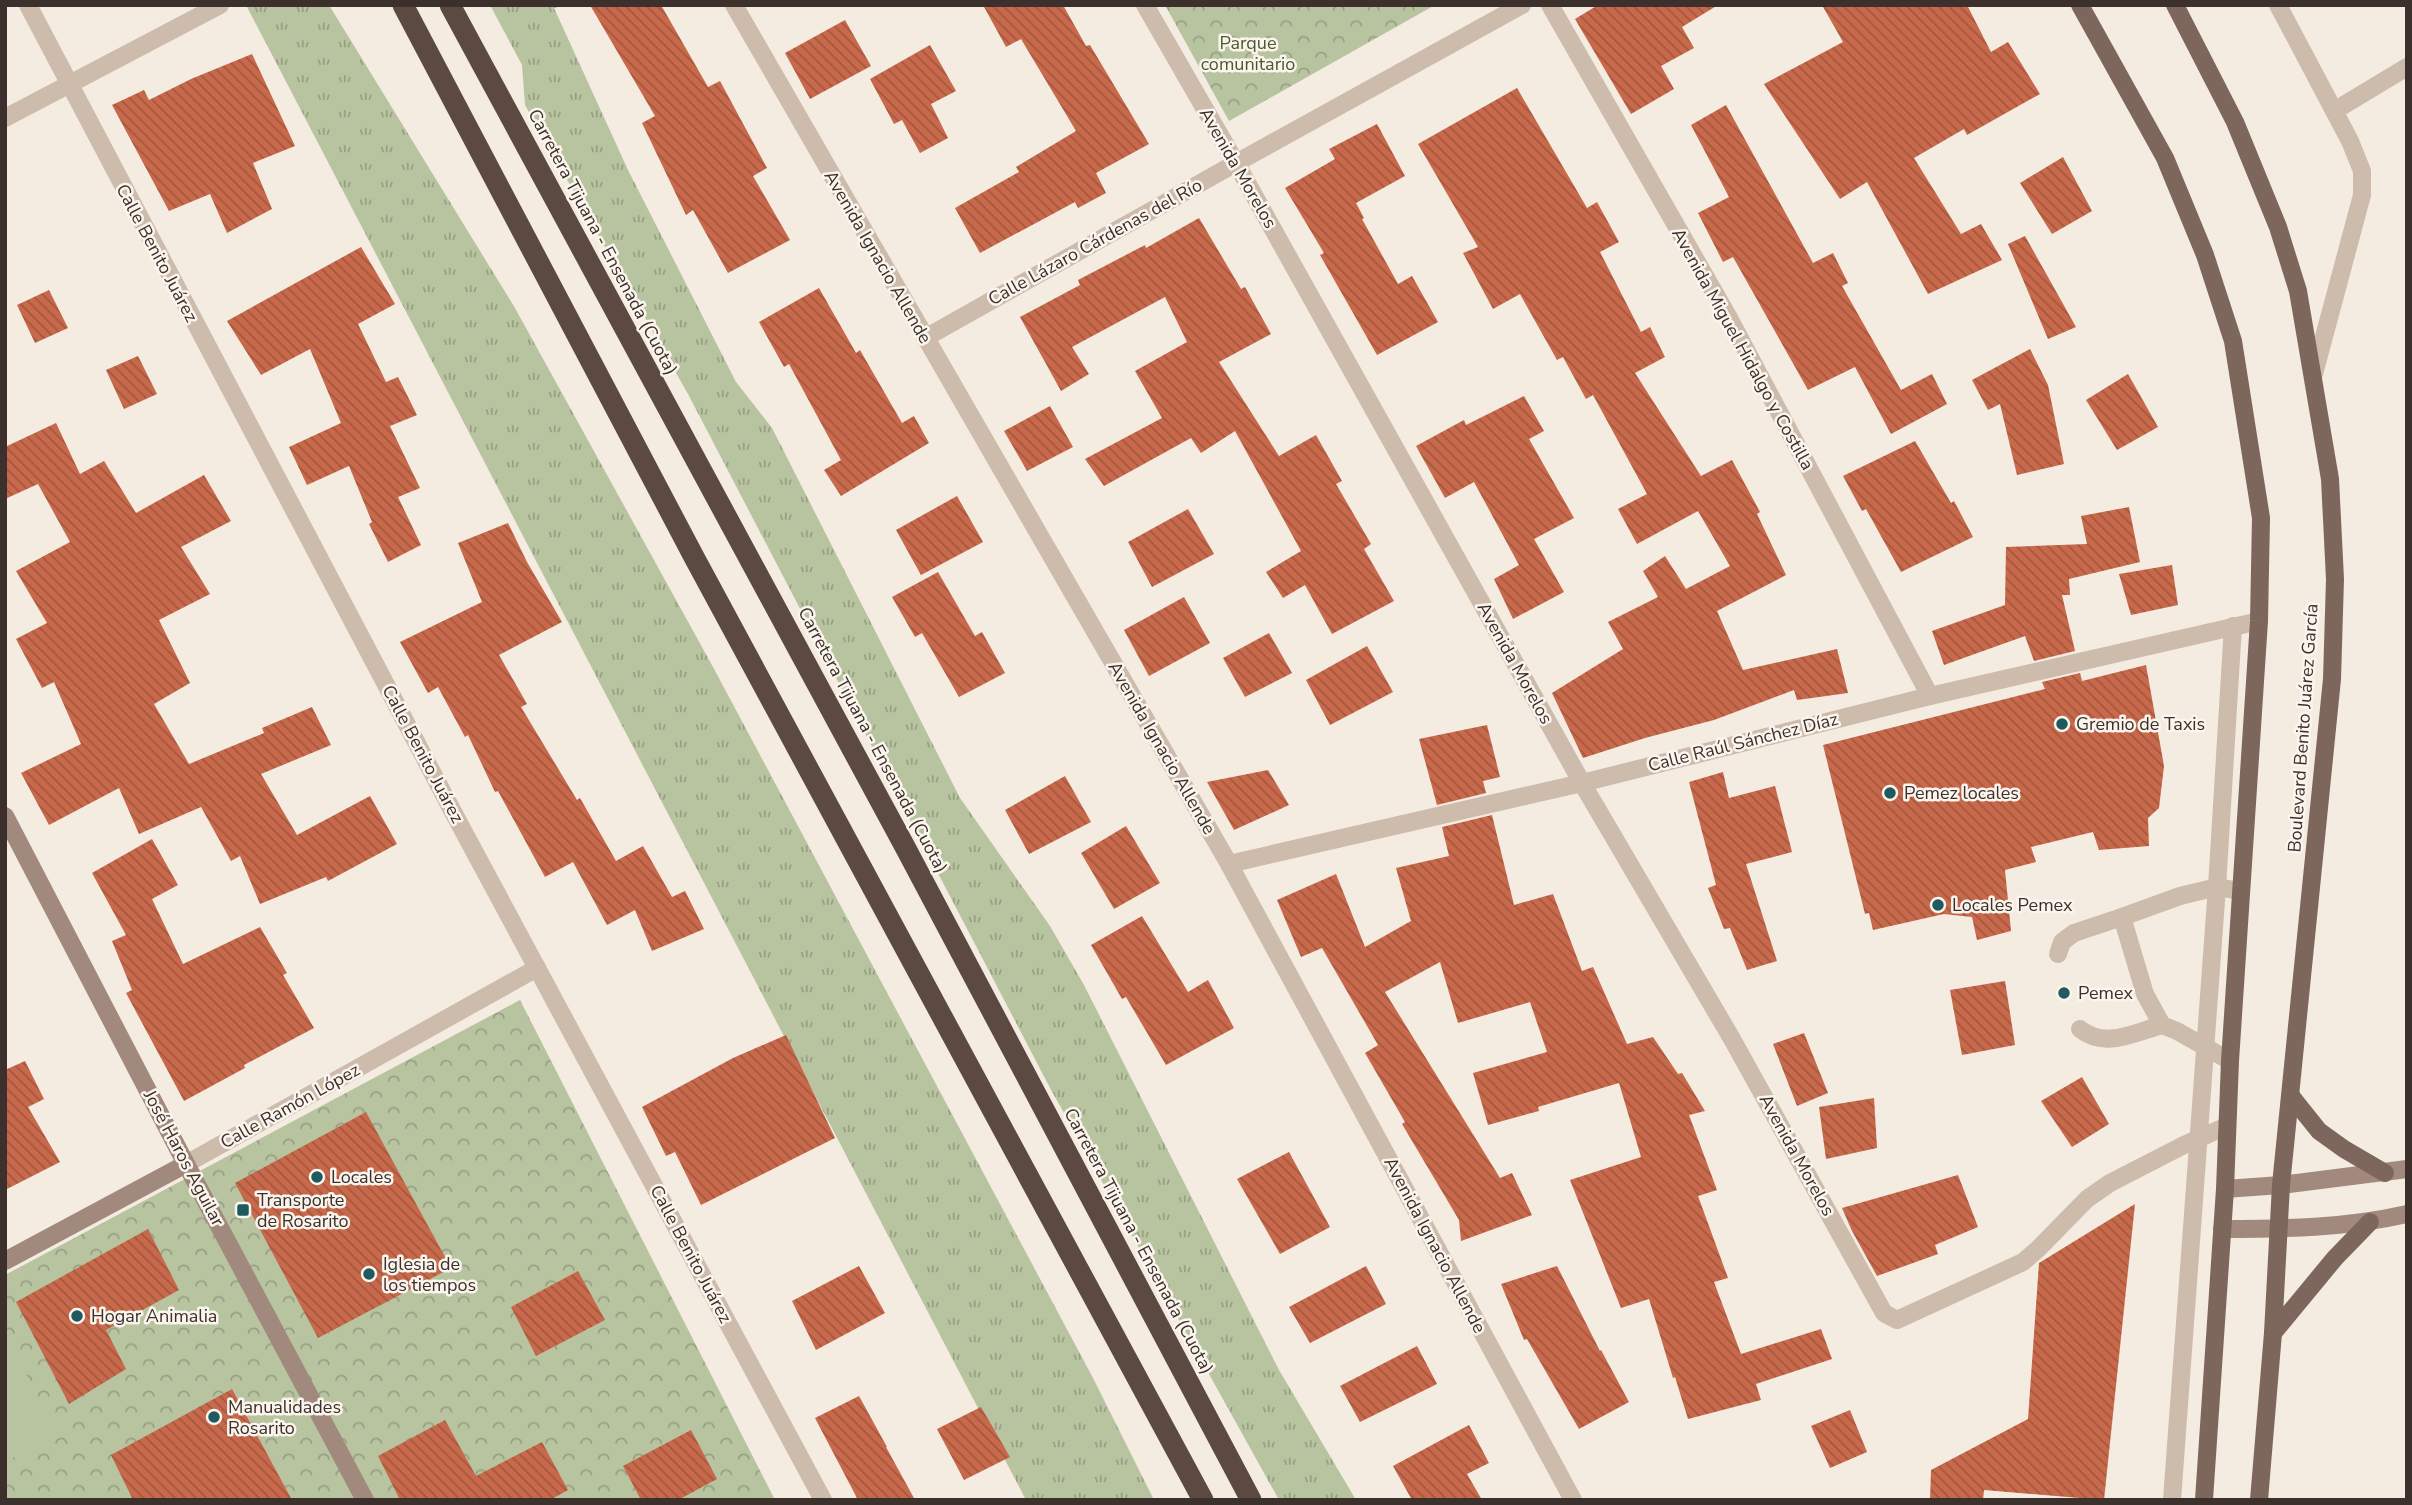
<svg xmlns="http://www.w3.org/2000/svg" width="2412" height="1505" viewBox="0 0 2412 1505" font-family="'Nunito Sans',sans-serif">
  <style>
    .grass { fill: url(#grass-tufts) }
    .forest { fill: url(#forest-crowns) }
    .pitch { fill: #b8c4a0 }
    .building { fill: url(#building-back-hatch) }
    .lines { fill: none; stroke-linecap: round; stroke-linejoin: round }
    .lane { stroke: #cdbbac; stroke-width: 18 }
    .street { stroke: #cdbbac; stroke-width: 18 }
    .secondary { stroke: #a18a7d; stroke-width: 18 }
    .primary { stroke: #7d675c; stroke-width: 18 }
    .highway { stroke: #5c4a42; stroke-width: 21 }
    .poi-dot { fill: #1f5a5e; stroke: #fbf5ee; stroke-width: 2.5 }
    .labels { text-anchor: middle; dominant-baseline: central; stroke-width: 5; stroke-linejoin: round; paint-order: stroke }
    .park-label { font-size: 18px; fill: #4a5a2e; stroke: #fbf5ee }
    .street-label { font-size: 18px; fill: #3b302b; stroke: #fbf5ee }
    .poi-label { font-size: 18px; fill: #3b302b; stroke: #fbf5ee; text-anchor: start }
  </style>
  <defs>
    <pattern id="grass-tufts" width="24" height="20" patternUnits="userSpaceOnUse" patternTransform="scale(1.75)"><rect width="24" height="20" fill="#b8c4a0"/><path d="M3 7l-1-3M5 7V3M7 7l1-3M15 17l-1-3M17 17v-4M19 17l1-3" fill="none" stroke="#97a083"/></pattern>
    <pattern id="forest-crowns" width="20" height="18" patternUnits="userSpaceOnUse" patternTransform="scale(1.75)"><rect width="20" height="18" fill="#b8c4a0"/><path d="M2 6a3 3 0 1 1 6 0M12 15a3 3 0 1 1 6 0" fill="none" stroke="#97a083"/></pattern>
    <pattern id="building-back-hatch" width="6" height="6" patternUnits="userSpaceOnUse" patternTransform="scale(1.75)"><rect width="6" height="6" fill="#c8694b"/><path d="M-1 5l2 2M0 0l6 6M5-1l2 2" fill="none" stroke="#a4573f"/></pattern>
  </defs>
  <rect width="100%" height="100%" fill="#f4ebe1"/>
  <g class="grass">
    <path d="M246 5H329L515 308 713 667 1093 1378 1154 1500H1026Z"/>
    <path d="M490 5H567L554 8 628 170 736 382 772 428 960 798 1050 926 1084 985 1279 1370 1356 1500H1279L1049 1086 688 394 525 105 522 65Z"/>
  </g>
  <g class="forest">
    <path d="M1165 5H1435L1229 121Z"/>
    <path d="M520 1000 775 1500H5V1275Z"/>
  </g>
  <path class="pitch" d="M5 1337 59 1433 5 1462Z"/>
  <g class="building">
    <path d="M590 5H661L708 87 720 81 767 168 753 176 790 240 728 273 693 210 686 215 642 123 655 116Z"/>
    <path d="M983 5H1063L1086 46 1090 45 1149 144 1096 173 1106 193 1078 208 1075 202 980 253 955 208 1019 172 1016 167 1076 131 1021 39 1006 47Z"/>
    <path d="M1598 5H1718L1682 27 1694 48 1661 66 1674 89 1631 114 1575 19Z"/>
    <path d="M1822 5H1967L1991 52 2008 42 2040 94 1967 135 1964 129 1914 158 1961 234 1981 224 2002 260 1928 294 1867 182 1840 199 1764 84 1843 42Z"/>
    <path d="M845 20 871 66 810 99 785 53Z"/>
    <path d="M930 45 956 91 931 104 948 138 920 153 902 120 894 124 870 79Z"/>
    <path d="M252 54 295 146 253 163 272 209 227 233 210 194 169 211 112 105 144 90 149 100 191 79Z"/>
    <path d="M1517 88 1587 208 1597 202 1619 242 1600 252 1641 332 1650 327 1665 357 1635 373 1701 476 1732 460 1760 512 1757 514 1786 575 1717 611 1743 670 1837 649 1848 693 1797 700 1794 690 1714 720 1645 738 1583 758 1552 693 1623 649 1608 622 1658 597 1643 571 1665 556 1686 589 1730 566 1698 511 1637 544 1618 509 1647 494 1593 395 1586 399 1563 357 1557 360 1520 294 1493 309 1463 253 1478 247 1418 144Z"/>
    <path d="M1726 105 1813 263 1833 253 1848 283 1842 286 1901 390 1932 374 1947 404 1891 434 1855 367 1808 390 1733 257 1723 262 1698 213 1729 197 1691 125Z"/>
    <path d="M1377 124 1405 176 1356 203 1364 218 1362 219 1398 284 1412 276 1438 322 1377 355 1320 255 1324 253 1285 188 1335 159 1329 149Z"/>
    <path d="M2063 157 2092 211 2052 234 2020 183Z"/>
    <path d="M1199 218 1241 289 1245 287 1271 334 1219 362 1279 456 1316 435 1342 481 1336 484 1371 544 1364 549 1394 601 1332 634 1305 585 1283 598 1266 572 1301 551 1235 431 1201 453 1191 438 1104 486 1085 459 1162 418 1135 371 1187 342 1165 297 1072 347 1089 374 1061 391 1020 317 1080 285 1078 280 1145 245 1146 248Z"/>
    <path d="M2025 236 2076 327 2048 339 2008 244Z"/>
    <path d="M361 247 395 304 358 324 386 382 398 377 417 415 390 426 420 488 398 497 421 545 388 562 369 524 372 522 349 466 307 485 289 447 341 423 310 349 261 375 227 321Z"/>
    <path d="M819 288 856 353 860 350 902 423 914 416 929 443 841 496 824 470 841 460 789 364 784 367 759 322Z"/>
    <path d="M49 290 68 328 35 343 17 305Z"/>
    <path d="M2030 349 2048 385 2064 464 2017 475 2000 404 1988 410 1972 380Z"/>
    <path d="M138 356 157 394 124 409 106 370Z"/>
    <path d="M2128 374 2158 427 2117 450 2086 400Z"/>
    <path d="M1524 396 1544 431 1529 439 1574 518 1534 539 1564 592 1513 619 1494 579 1519 565 1474 482 1445 498 1416 446 1464 420 1466 425Z"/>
    <path d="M1050 406 1073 447 1027 471 1004 431Z"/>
    <path d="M56 423 80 474 104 461 136 513 204 475 231 521 181 547 210 594 159 620 190 683 154 704 189 764 264 733 262 728 312 707 331 745 261 774 297 835 370 796 397 844 328 881 326 877 260 904 240 856 231 861 201 807 139 834 119 788 49 825 21 773 81 744 54 682 42 688 16 639 47 623 16 571 70 542 38 484 5 499V447Z"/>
    <path d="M1915 441 1951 503 1954 501 1973 537 1901 572 1866 509 1862 511 1843 476Z"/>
    <path d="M957 496 983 542 921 575 896 530Z"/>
    <path d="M2129 507 2140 562 2069 579 2070 595H2062L2075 651 2034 661 2025 636 1944 665 1932 631 2005 605 2006 547 2087 544 2081 516Z"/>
    <path d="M1188 509 1214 554 1152 587 1128 542Z"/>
    <path d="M508 523 527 562 562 622 499 655 527 704 521 707 577 800 580 798 616 861 643 846 672 897 685 891 704 929 652 951 635 910 607 925 573 862 545 877 498 791 495 792 468 735 465 737 438 687 428 693 400 642 482 602 458 543Z"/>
    <path d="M2172 565 2178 605 2131 615 2119 574Z"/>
    <path d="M938 572 975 636 982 632 1005 673 959 697 922 633 915 637 892 597Z"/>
    <path d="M1184 597 1210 643 1149 676 1124 630Z"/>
    <path d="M1269 633 1292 673 1245 697 1223 658Z"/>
    <path d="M1367 646 1393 692 1330 725 1306 680Z"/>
    <path d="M2146 665 2164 766 2159 808 2148 818 2149 846 2099 850 2093 832 2031 847 2036 862 2005 870 2011 931 1977 940 1972 917 1944 914 1873 930 1869 913 1865 914 1823 745 2045 689 2042 682 2080 673 2082 681Z"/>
    <path d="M1487 725 1500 777 1483 781 1486 793 1437 805 1419 739Z"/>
    <path d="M1268 770 1289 805 1234 830 1207 782Z"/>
    <path d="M1723 772 1729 798 1775 786 1792 852 1746 864 1777 961 1747 970 1730 928 1724 929 1708 888 1716 885 1689 782Z"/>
    <path d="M1065 776 1091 822 1029 854 1005 810Z"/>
    <path d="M1492 815 1514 905 1553 894 1582 971 1593 967 1627 1044 1653 1037 1678 1074 1682 1073 1705 1111 1689 1115 1717 1190 1698 1196 1728 1278 1714 1282 1741 1354 1821 1329 1832 1359 1756 1384 1761 1400 1688 1419 1675 1377 1673 1378 1649 1299 1621 1308 1570 1180 1641 1157 1619 1083 1538 1107 1539 1111 1488 1125 1473 1073 1547 1052 1530 1002 1458 1023 1440 962 1385 992 1500 1178 1512 1173 1532 1215 1461 1241 1459 1220 1402 1124 1405 1122 1365 1053 1378 1045 1322 948 1301 957 1277 900 1336 874 1365 947 1411 921 1396 868 1449 856 1442 827Z"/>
    <path d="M1126 826 1160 883 1114 909 1081 853Z"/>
    <path d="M152 839 178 885 152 899 183 964 260 927 287 973 283 975 314 1028 244 1065 245 1068 184 1101 126 993 132 990 112 941 126 935 92 873Z"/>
    <path d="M1142 916 1188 992 1208 980 1234 1028 1166 1065 1126 997 1122 999 1091 945Z"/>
    <path d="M2005 981 2015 1045 1962 1055 1950 990Z"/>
    <path d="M1804 1033 1828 1093 1797 1106 1773 1044Z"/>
    <path d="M786 1035 835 1138 701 1205 675 1152 666 1156 642 1107 733 1058Z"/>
    <path d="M25 1061 44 1099 28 1107 60 1162 5 1190V1070Z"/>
    <path d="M2082 1077 2109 1124 2072 1147 2041 1101Z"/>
    <path d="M1874 1098 1877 1148 1826 1159 1819 1107Z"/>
    <path d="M366 1112 451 1268 318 1338 235 1183Z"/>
    <path d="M1289 1152 1330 1227 1280 1254 1237 1179Z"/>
    <path d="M1958 1175 1978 1227 1935 1245 1938 1254 1877 1276 1852 1231 1842 1208Z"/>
    <path d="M2135 1204 2104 1500 1984 1490 1983 1500H1930L1931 1470 2028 1419 2039 1263Z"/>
    <path d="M148 1229 179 1290 106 1330 126 1369 69 1404 16 1302Z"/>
    <path d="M859 1266 885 1313 816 1350 792 1301Z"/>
    <path d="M1366 1266 1386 1304 1310 1343 1289 1307Z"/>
    <path d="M1557 1266 1600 1351 1601 1350 1629 1402 1579 1429 1527 1339 1524 1340 1501 1284Z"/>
    <path d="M578 1271 605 1320 536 1356 511 1307Z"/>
    <path d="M1417 1346 1437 1384 1360 1422 1340 1386Z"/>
    <path d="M232 1389 292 1500H133L111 1455Z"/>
    <path d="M859 1396 887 1447H886L915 1500H858L815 1418Z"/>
    <path d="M981 1407 1010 1457 964 1480 937 1429Z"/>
    <path d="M1850 1410 1867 1452 1830 1468 1811 1426Z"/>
    <path d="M445 1420 476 1476 542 1442 568 1490 550 1500H400L378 1456Z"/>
    <path d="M1469 1425 1489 1463 1467 1474 1482 1500H1412L1393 1466Z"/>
    <path d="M691 1430 717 1479 678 1500H641L623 1466Z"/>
  </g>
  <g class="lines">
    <g class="lane">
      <path d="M2278 5 2350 141 2362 171V195L2314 374"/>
      <path d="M2334 111 2407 67"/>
      <path d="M2058 954 2062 942 2074 933 2122 917"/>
      <path d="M2080 1029C2105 1049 2133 1033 2162 1025"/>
      <path d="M2230 1061 2177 1031 2162 1025 2145 994 2122 917 2180 896 2217 887 2240 891"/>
      <path d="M2172 1500 2217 887 2233 626"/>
    </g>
    <g class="street">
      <path d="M28 5 452 810 823 1500"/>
      <path d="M734 5 1229 864 1573 1500"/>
      <path d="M1145 5 1236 163 1582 783 1732 1039 1884 1313 1897 1320 2023 1262 2038 1249 2087 1199 2110 1183 2184 1145 2227 1126"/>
      <path d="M1550 5 1729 318 1930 696"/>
      <path d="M5 118 220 5"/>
      <path d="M925 338 1236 163 1522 5"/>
      <path d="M1229 864 1582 783 1930 696 2259 621"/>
      <path d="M186 1164 537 968"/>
    </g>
    <g class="secondary">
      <path d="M5 816 186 1164 365 1500"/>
      <path d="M2225 1189 2281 1185 2407 1169"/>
      <path d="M2222 1229C2284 1229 2346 1228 2407 1214"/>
      <path d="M5 1261 186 1164"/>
    </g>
    <g class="primary">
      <path d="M2080 5 2165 158 2205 255 2233 341 2261 518 2259 621 2230 1061 2225 1189 2204 1500"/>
      <path d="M2175 5 2235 122 2278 227 2298 291 2330 479 2335 579 2332 679 2281 1185 2273 1333 2259 1500"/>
      <path d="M2291 1096 2319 1131 2344 1149 2385 1173"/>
      <path d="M2273 1333 2335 1258 2370 1222"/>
    </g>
    <g class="highway">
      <path d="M403 5 694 557 1203 1500"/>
      <path d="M450 5 904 845 1251 1500"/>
    </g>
  </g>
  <g class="poi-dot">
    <circle cx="2062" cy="724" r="7"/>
    <circle cx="1890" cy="793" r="7"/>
    <circle cx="1938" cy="905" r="7"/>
    <circle cx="2064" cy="993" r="7"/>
    <circle cx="317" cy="1177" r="7"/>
    <rect x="236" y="1203" width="14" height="14" rx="3.5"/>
    <circle cx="369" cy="1274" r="7"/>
    <circle cx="77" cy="1316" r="7"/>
    <circle cx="214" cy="1417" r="7"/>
  </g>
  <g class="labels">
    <g class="park-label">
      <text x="1248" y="43">Parque<tspan x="1248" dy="21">comunitario</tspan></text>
    </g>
    <g class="street-label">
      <text transform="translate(1238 168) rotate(60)">Avenida Morelos</text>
      <text transform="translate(603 242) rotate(62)">Carretera Tijuana - Ensenada (Cuota)</text>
      <text transform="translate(1095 242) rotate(-29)">Calle Lázaro Cárdenas del Río</text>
      <text transform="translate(157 253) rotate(62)">Calle Benito Juárez</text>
      <text transform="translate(878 257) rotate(60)">Avenida Ignacio Allende</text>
      <text transform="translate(1743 349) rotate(61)">Avenida Miguel Hidalgo y Costilla</text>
      <text transform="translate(1515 663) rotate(61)">Avenida Morelos</text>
      <text transform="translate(2303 728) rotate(-86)">Boulevard Benito Juárez García</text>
      <text transform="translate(873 740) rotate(62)">Carretera Tijuana - Ensenada (Cuota)</text>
      <text transform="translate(1743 742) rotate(-14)">Calle Raúl Sánchez Díaz</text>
      <text transform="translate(1162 748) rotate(60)">Avenida Ignacio Allende</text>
      <text transform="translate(423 754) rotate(62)">Calle Benito Juárez</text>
      <text transform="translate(290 1106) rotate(-29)">Calle Ramón López</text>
      <text transform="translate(1797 1155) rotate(61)">Avenida Morelos</text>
      <text transform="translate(184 1158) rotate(62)">José Haros Aguilar</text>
      <text transform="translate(1139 1241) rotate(62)">Carretera Tijuana - Ensenada (Cuota)</text>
      <text transform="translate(1435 1245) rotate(62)">Avenida Ignacio Allende</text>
      <text transform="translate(691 1254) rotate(62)">Calle Benito Juárez</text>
    </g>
    <g class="poi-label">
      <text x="2076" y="724">Gremio de Taxis</text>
      <text x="1904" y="793">Pemez locales</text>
      <text x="1952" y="905">Locales Pemex</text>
      <text x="2078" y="993">Pemex</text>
      <text x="331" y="1177">Locales</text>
      <text x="257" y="1200">Transporte<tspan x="257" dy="21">de Rosarito</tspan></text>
      <text x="383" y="1264">Iglesia de<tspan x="383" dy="21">los tiempos</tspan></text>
      <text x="91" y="1316">Hogar Animalia</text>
      <text x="228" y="1407">Manualidades<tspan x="228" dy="21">Rosarito</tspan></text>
    </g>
  </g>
  <rect width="2412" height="1505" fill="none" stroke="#3b302b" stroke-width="14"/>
</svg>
